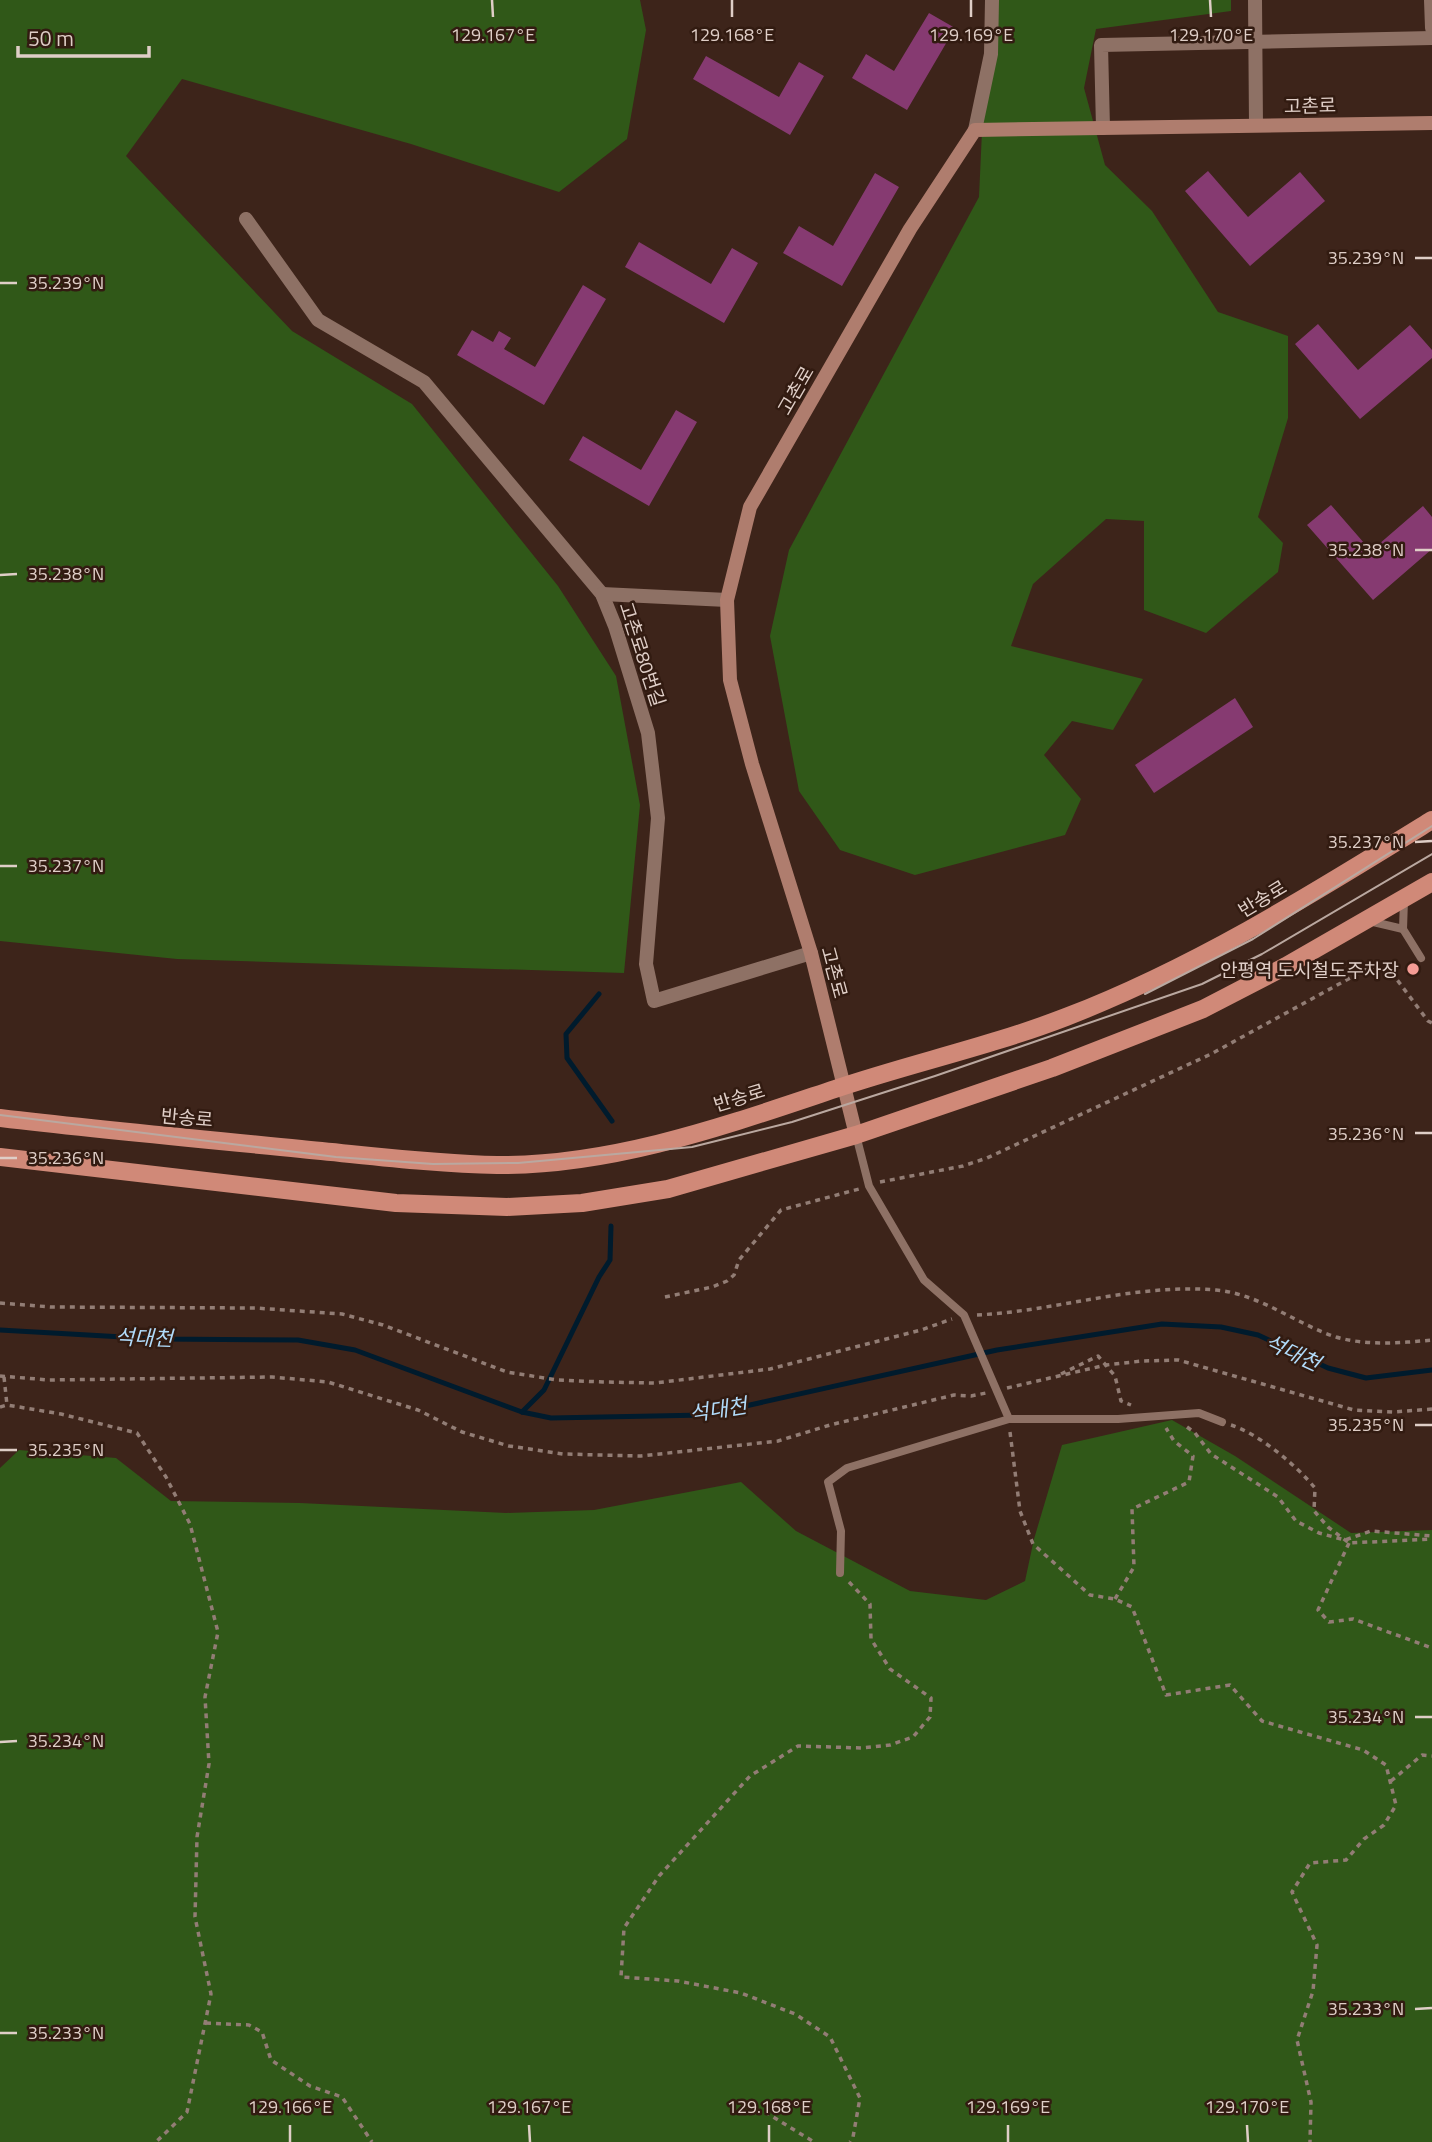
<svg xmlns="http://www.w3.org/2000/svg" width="1432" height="2142" viewBox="0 0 1432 2142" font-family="'Titillium Web','Noto Sans KR',sans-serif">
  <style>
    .green { fill: #305818 }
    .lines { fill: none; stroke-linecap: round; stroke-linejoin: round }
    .stream { stroke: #001b2d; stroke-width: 5 }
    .building { fill: #863a71 }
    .path { stroke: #927d75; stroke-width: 3.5; stroke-dasharray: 5 5; stroke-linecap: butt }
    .lane { stroke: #8e7165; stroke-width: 8 }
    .street { stroke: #8e7165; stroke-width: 14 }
    .secondary { stroke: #af7d6e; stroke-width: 14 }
    .primary { stroke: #d08978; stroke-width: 18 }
    .tram { stroke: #baa8a0; stroke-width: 2 }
    .ticks { fill: none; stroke: #dfcec7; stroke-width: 2.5 }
    .poi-dot { fill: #f59c95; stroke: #321b11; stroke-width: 2.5 }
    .labels { text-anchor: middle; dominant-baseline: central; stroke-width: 5; stroke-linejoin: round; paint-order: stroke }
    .street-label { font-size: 19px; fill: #dfcec7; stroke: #321b11 }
    .poi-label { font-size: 19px; fill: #dfcec7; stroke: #321b11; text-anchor: end }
    .water-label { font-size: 21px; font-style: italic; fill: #b1dbfa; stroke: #321b11 }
    .ticks-label { font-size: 18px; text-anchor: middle; fill: #dfcec7; stroke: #321b11; stroke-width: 5; stroke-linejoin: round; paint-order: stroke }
  </style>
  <rect width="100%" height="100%" fill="#3d241a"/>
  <g class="green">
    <path d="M0 0H640L646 30 627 139 559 192 411 144 182 79 126 156 292 331 412 404 558 586 616 676 640 805 624 973 177 959 0 941Z"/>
    <path d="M988 0H1231V11L1096 29 1084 88 1105 165 1152 211 1218 312 1288 336V418L1258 517 1283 543 1278 572 1206 633 1144 610V521L1106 519 1033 584 1011 646 1143 679 1113 730 1072 721 1044 755 1081 799 1065 835 915 875 840 850 799 791 770 636 789 550 979 197Z"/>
    <path d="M1172 1420 1235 1456 1351 1533 1432 1530V2142H0V1468L19 1450 116 1458 171 1501 300 1503 506 1513 594 1510 741 1482 796 1531 910 1591 986 1600 1025 1581 1034 1539 1062 1445Z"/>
  </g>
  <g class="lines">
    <g class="stream">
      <path d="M599 994 566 1034 567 1058 612 1121"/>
      <path d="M0 1330 158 1339 298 1340 355 1350 522 1412 551 1418 705 1415 997 1350 1162 1324 1221 1327 1258 1335 1328 1368 1366 1378 1432 1370"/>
      <path d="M522 1412 544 1390 599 1277 610 1260 611 1226"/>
    </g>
  </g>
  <g class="building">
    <path d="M929 13 955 28 907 110 852 78 866 54 894 71Z"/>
    <path d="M706 56 779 97 799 62 824 76 790 135 693 79Z"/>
    <path d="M1208 171 1248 217 1300 172 1325 201 1250 266 1185 191Z"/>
    <path d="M875 173 899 187 842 286 783 253 799 226 833 246Z"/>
    <path d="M639 242 711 284 732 248 758 263 724 323 625 267Z"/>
    <path d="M583 285 606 299 544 405 457 355 472 330 493 342 499 331 511 338 504 349 535 367Z"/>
    <path d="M1318 324 1358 370 1410 325 1432 350V358L1360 419 1295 344Z"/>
    <path d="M676 410 697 422 649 506 569 460 583 436 641 470Z"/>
    <path d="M1331 505 1371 551 1423 506 1432 517V549L1373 600 1307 525Z"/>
    <path d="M1235 698 1253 727 1154 793 1135 765Z"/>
  </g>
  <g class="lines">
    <g class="path">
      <path d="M880 1182 963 1166 987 1158 1211 1054 1372 966 1395 977 1428 1021 1432 1023"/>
      <path d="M665 1297 712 1287 727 1281 734 1275 739 1260 781 1210 859 1189"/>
      <path d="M0 1303 51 1307 255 1308 342 1314 383 1325 507 1372 557 1380 603 1382 655 1383 770 1369 921 1330 952 1319"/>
      <path d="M977 1315C1057 1311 1135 1283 1216 1290 1260 1294 1296 1324 1336 1337 1367 1346 1400 1343 1432 1340"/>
      <path d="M1061 1374 1098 1356 1115 1376 1121 1401 1131 1405"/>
      <path d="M0 1376 49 1380 272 1377 328 1382 418 1410 462 1432 509 1446 563 1454 641 1456 778 1441 830 1425 954 1395 971 1396 986 1393"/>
      <path d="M4 1377 7 1405"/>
      <path d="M1007 1388 1106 1365 1142 1361 1178 1360 1354 1410 1393 1412 1432 1409"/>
      <path d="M0 1407 7 1405 61 1414 137 1433 166 1477 190 1524 218 1632 205 1697 209 1764 197 1837 195 1917 211 1994 187 2112 156 2142"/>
      <path d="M1231 1425C1259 1434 1296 1465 1315 1488L1314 1511 1328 1527 1349 1543 1432 1539"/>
      <path d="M1187 1427 1195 1433 1211 1454 1278 1497 1296 1521 1319 1533 1345 1540 1371 1531 1432 1536"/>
      <path d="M1010 1432 1020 1511 1033 1544 1090 1595 1115 1599 1132 1607 1166 1695 1230 1685 1262 1721 1363 1750 1386 1765 1396 1805 1384 1825 1364 1839 1346 1860 1310 1863 1292 1892 1317 1945 1313 1991 1297 2040 1311 2102 1310 2142"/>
      <path d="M1349 1543 1318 1610 1329 1622 1353 1619 1432 1648"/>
      <path d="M849 1582 870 1604 871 1639 890 1669 931 1698 930 1717 913 1737 890 1745 862 1748 798 1746 750 1776 659 1876 624 1928 621 1977 678 1981 741 1993 795 2014 830 2037 860 2098 853 2137 850 2142"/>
      <path d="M1115 1599 1134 1567 1132 1509 1189 1482 1193 1456 1174 1441 1166 1428"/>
      <path d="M1391 1781 1422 1755 1432 1756"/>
      <path d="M206 2023 249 2025 262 2032 271 2060 310 2086 342 2097 372 2142"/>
      <path d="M765 2112 814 2142"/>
    </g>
    <g class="lane">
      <path d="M1404 900 1403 929 1421 958"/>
      <path d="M1369 921 1403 929"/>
      <path d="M1009 1419H1118L1199 1413 1222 1422"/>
      <path d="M840 1573 841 1531 828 1482 847 1468 1009 1419 964 1315 924 1280 869 1186 856 1135"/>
    </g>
    <g class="street">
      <path d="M1255 0 1256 125"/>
      <path d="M1431 0 1432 28"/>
      <path d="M1103 128 1101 45 1432 38"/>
      <path d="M975 130 991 54 992 0"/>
      <path d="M246 219 318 320 424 382 602 594 615 626 648 733 658 818 646 964 654 1001 811 953"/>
      <path d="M602 594 727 600"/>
    </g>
    <path class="secondary" d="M856 1135 811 953 752 764 730 680 727 600 750 507 910 229 975 130 1432 123"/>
    <g class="primary">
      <path d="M0 1118C100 1130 201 1139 301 1149 365 1155 433 1164 497 1165 613 1166 727 1125 835 1089 912 1063 991 1046 1066 1017 1196 967 1314 893 1432 820"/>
      <path d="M0 1157 396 1203 507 1207 582 1203 668 1189 856 1135 1052 1068 1203 1009 1286 966 1432 882"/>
    </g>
    <g class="tram">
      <path d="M1145 994 1253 939 1432 826"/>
      <path d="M0 1115 336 1157 433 1164 518 1163 692 1147 792 1122 935 1076 1202 984 1262 954 1432 854"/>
    </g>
  </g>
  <path class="ticks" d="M492 0 493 17M732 0V17M971 0V17M1210 0 1211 17M1415 258H1432M0 283H17M1415 550H1432M0 575 17 574M1415 842 1432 841M0 866H17M1415 1133H1432M0 1158H17M1415 1425H1432M0 1450H17M1415 1717H1432M0 1742 17 1741M1415 2009 1432 2008M0 2033H17M290 2125V2142M529 2125 530 2142M769 2125V2142M1008 2125V2142M1247 2125 1248 2142"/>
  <circle class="poi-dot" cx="1413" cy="969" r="7"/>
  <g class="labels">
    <g class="street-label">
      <text transform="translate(1310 105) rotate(-1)">고촌로</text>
      <text transform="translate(795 390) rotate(-60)">고촌로</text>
      <text transform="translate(643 654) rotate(72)">고촌로80번길</text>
      <text transform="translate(1262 898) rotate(-31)">반송로</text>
      <text transform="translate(835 972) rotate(75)">고촌로</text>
      <text transform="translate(739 1097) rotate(-17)">반송로</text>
      <text transform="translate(187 1117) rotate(5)">반송로</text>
    </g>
    <g class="poi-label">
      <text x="1399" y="969">안평역 도시철도주차장</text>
    </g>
    <g class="water-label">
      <text transform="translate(144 1337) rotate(2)">석대천</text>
      <text transform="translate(1293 1352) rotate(25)">석대천</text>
      <text transform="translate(718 1409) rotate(-9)">석대천</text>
    </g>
  </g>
  <g class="ticks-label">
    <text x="493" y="41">129.167°E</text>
    <text x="732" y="41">129.168°E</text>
    <text x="971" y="41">129.169°E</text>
    <text x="1211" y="41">129.170°E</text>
    <text x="1366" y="264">35.239°N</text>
    <text x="66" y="289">35.239°N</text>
    <text x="1366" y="556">35.238°N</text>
    <text x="66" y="580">35.238°N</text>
    <text x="1366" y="848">35.237°N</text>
    <text x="66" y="872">35.237°N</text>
    <text x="1366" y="1140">35.236°N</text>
    <text x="66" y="1164">35.236°N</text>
    <text x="1366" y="1431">35.235°N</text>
    <text x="66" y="1456">35.235°N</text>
    <text x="1366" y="1723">35.234°N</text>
    <text x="66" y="1747">35.234°N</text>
    <text x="1366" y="2015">35.233°N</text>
    <text x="66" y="2039">35.233°N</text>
    <text x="290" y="2113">129.166°E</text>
    <text x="529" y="2113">129.167°E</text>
    <text x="769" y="2113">129.168°E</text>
    <text x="1008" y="2113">129.169°E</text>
    <text x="1247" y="2113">129.170°E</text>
  </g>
  <path d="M18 46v10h131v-10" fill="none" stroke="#dfcec7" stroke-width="3.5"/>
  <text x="28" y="46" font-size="21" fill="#dfcec7" stroke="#321b11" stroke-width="5" paint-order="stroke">50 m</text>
</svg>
